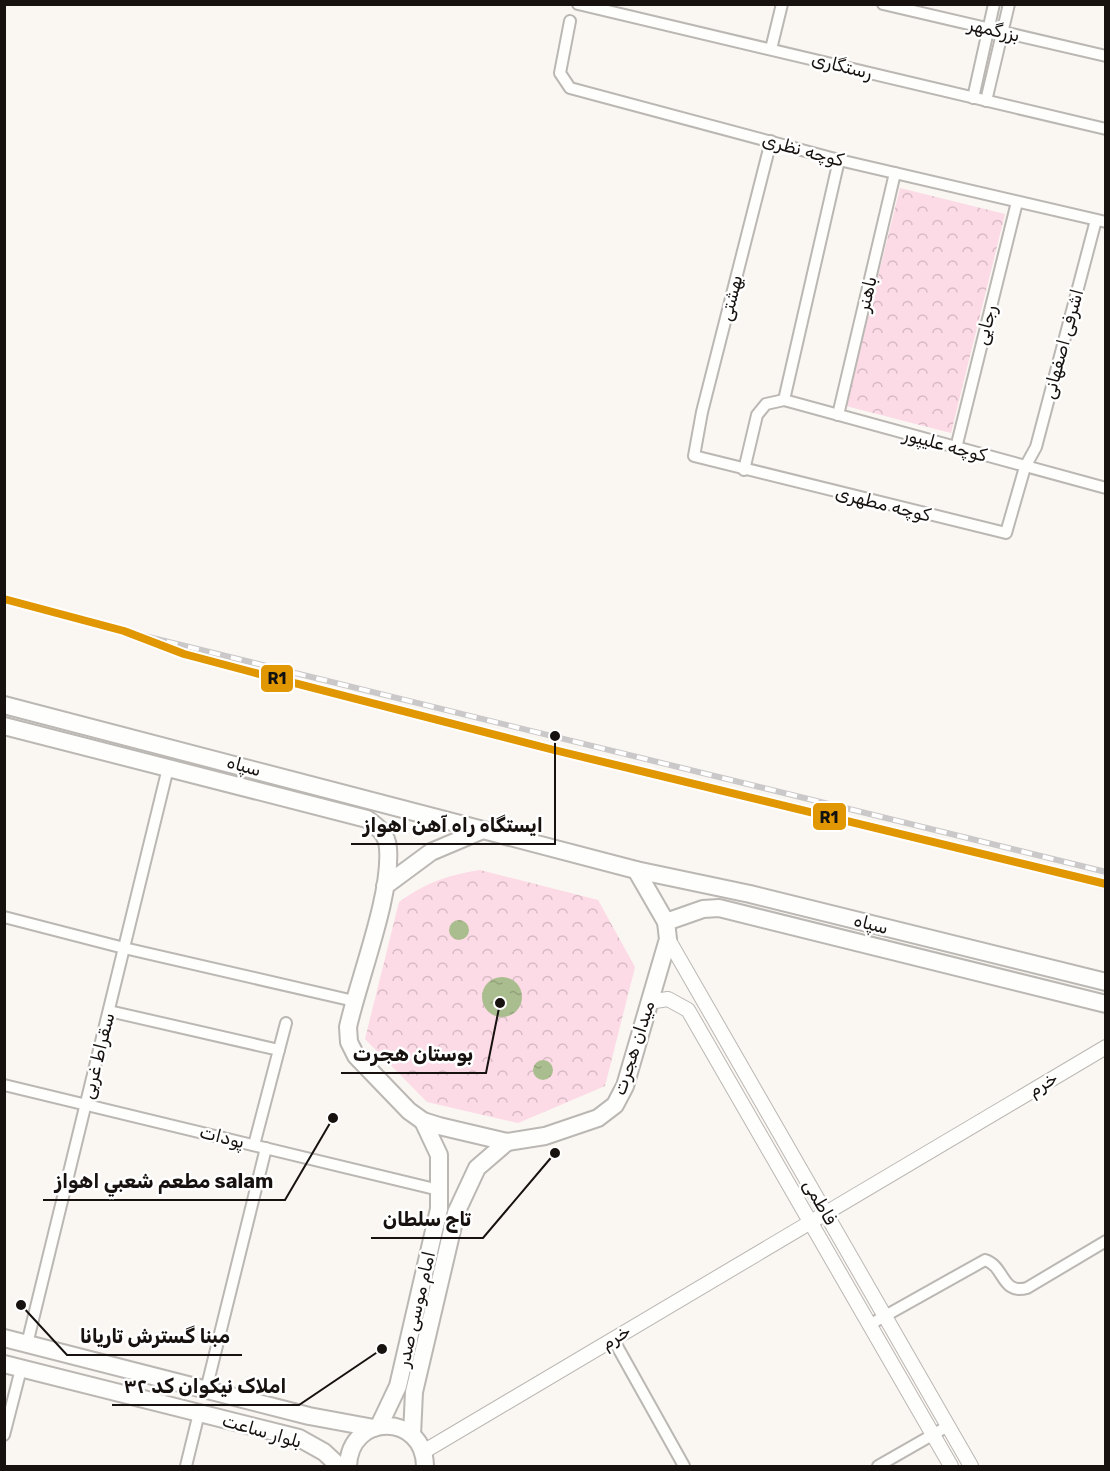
<svg xmlns="http://www.w3.org/2000/svg" width="1110" height="1471" viewBox="0 0 1110 1471" font-family="Rubik,'Noto Sans Arabic',sans-serif">
  <style>
    .park { fill: url(#park-crowns) }
    .water { fill: url(#water-ripples) }
    .lines { fill: none; stroke-linecap: round; stroke-linejoin: round }
    .minor-casing { stroke: #bbb7b3; stroke-width: 14 }
    .tertiary-casing { stroke: #bbb7b3; stroke-width: 16 }
    .primary-casing { stroke: #bbb7b3; stroke-width: 20 }
    .minor { stroke: #fefefd; stroke-width: 10 }
    .tertiary { stroke: #fefefd; stroke-width: 14 }
    .primary { stroke: #fefefd; stroke-width: 16 }
    .rail-casing { stroke: #cac8c8; stroke-width: 6 }
    .rail { stroke: #fff; stroke-width: 4; stroke-dasharray: 11; stroke-linecap: butt }
    .rail-1-casing { stroke: #fff; stroke-width: 12 }
    .rail-1 { stroke: #e19702; stroke-width: 8 }
    .labels { text-anchor: middle; dominant-baseline: central; stroke-width: 5; stroke-linejoin: round; paint-order: stroke }
    .street-label { font-size: 18px; fill: #17120f; stroke: #fff }
    .leader { fill: none; stroke: #17120f; stroke-width: 2 }
    .callout-dot { fill: #17120f; stroke: #fff; stroke-width: 2 }
    .callout-label { font-size: 20px; text-anchor: middle; font-weight: bold; fill: #17120f; stroke: #fff; stroke-width: 5; stroke-linejoin: round; paint-order: stroke }
    .line-badge { stroke: #fff; stroke-width: 2 }
    .pale-badge-label { font-size: 16px; text-anchor: middle; font-weight: bold; fill: #111 }
  </style>
  <defs>
    <pattern id="park-crowns" width="20" height="18" patternUnits="userSpaceOnUse" patternTransform="scale(1.5)"><rect width="20" height="18" fill="#fcdae6"/><path d="M2 6a3 3 0 1 1 6 0M12 15a3 3 0 1 1 6 0" fill="none" stroke="#d7bac4"/></pattern>
    <pattern id="water-ripples" width="26" height="14" patternUnits="userSpaceOnUse" patternTransform="scale(1.5)"><rect width="26" height="14" fill="#aabd8e"/><path d="M2 4q2-2 4 0t4 0M15 11q2-2 4 0t4 0" fill="none" stroke="#92a179"/></pattern>
  </defs>
  <rect width="100%" height="100%" fill="#faf6f2"/>
  <g class="park">
    <path d="M900 188 1005 214 951 433 846 406Z"/>
    <path d="M480 870 598 900 635 967 605 1086 518 1123 427 1102 365 1039 399 902C425 883 448 875 480 870Z"/>
  </g>
  <g class="water">
    <circle cx="459" cy="930" r="10"/>
    <circle cx="502" cy="997" r="20"/>
    <circle cx="543" cy="1070" r="10"/>
  </g>
  <g class="lines">
    <defs>
      <g id="minor">
        <path d="M578 4 1106 129"/>
        <path d="M883 4 1106 56"/>
        <path d="M570 21 560 73 570 88 839 160 1106 222"/>
        <path d="M771 49 782 4"/>
        <path d="M973 98 994 4"/>
        <path d="M986 101 1009 4"/>
        <path d="M771 141 702 412 694 456 1006 533 1025 467 1036 447 1096 220"/>
        <path d="M784 400 839 160"/>
        <path d="M838 415 895 173"/>
        <path d="M956 448 1017 202"/>
        <path d="M744 470 757 415 766 404 784 400 1106 488"/>
        <path d="M4 917 124 948 354 1001"/>
        <path d="M109 1011 279 1050"/>
        <path d="M4 1085 439 1190"/>
        <path d="M254 1145 286 1023"/>
        <path d="M869 1325 985 1260C1005 1266 1001 1295 1027 1288L1106 1241"/>
        <path d="M613 1339 684 1466"/>
        <path d="M27 1344 168 768"/>
        <path d="M206 1390 266 1148"/>
        <path d="M4 1435 21 1369"/>
        <path d="M186 1466 199 1413"/>
        <path d="M878 1466 948 1426"/>
      </g>
      <g id="tertiary">
        <path d="M668 939 971 1466"/>
        <path d="M649 1002 668 999 688 1010 951 1466"/>
        <path d="M423 1452 1106 1047"/>
      </g>
      <g id="primary">
        <path d="M4 705 483 830"/>
        <path d="M4 726 367 819C378 827 387 834 388 848 392 895 359 978 348 1027L349 1042 356 1056 409 1111 423 1121 439 1126 507 1142 545 1136 598 1118 615 1105 625 1086 668 939 666 922 636 870 483 830 431 852 385 886"/>
        <path d="M636 870 750 894 1106 982"/>
        <path d="M666 922 703 909 719 908 1106 1004"/>
        <path d="M4 1338 309 1416 374 1428"/>
        <path d="M4 1364 299 1438 324 1452 339 1466"/>
        <path d="M379 1426 398 1386 439 1209V1155L423 1121"/>
        <path d="M412 1435 414 1392 456 1213 477 1168 507 1142"/>
        <path d="M348 1466C350 1412 424 1413 425 1466"/>
      </g>
    </defs>
    <use href="#minor" class="minor-casing"/>
    <use href="#tertiary" class="tertiary-casing"/>
    <use href="#primary" class="primary-casing"/>
    <use href="#minor" class="minor"/>
    <use href="#tertiary" class="tertiary"/>
    <use href="#primary" class="primary"/>
    <defs>
      <path id="rail" d="M124 631 1106 872"/>
    </defs>
    <use href="#rail" class="rail-casing"/>
    <use href="#rail" class="rail"/>
    <defs>
      <path id="rail-1" d="M4 599 124 631 184 654 248 671 550 749 1106 884"/>
    </defs>
    <use href="#rail-1" class="rail-1-casing"/>
    <use href="#rail-1" class="rail-1"/>
  </g>
  <g class="labels">
    <g class="street-label">
      <text transform="translate(994 30) rotate(13)">بزرگمهر</text>
      <text transform="translate(842 66) rotate(14)">رستگاری</text>
      <text transform="translate(803 150) rotate(15)">کوچه نظری</text>
      <text transform="translate(867 294) rotate(-77)">باهنر</text>
      <text transform="translate(731 298) rotate(-76)">بهشتی</text>
      <text transform="translate(986 325) rotate(-76)">رجایی</text>
      <text transform="translate(1063 344) rotate(-75)">اشرفی اصفهانی</text>
      <text transform="translate(945 445) rotate(15)">کوچه علیپور</text>
      <text transform="translate(883 504) rotate(14)">کوچه مطهری</text>
      <text transform="translate(244 766) rotate(15)">سپاه</text>
      <text transform="translate(871 924) rotate(14)">سپاه</text>
      <text transform="translate(634 1048) rotate(-72)">میدان هجرت</text>
      <text transform="translate(98 1056) rotate(-76)">سقراط غربی</text>
      <text transform="translate(1043 1084) rotate(-31)">خرم</text>
      <text transform="translate(222 1137) rotate(14)">پودات</text>
      <text transform="translate(820 1202) rotate(60)">فاطمی</text>
      <text transform="translate(416 1309) rotate(-77)">امام موسی صدر</text>
      <text transform="translate(616 1337) rotate(-31)">خرم</text>
      <text transform="translate(262 1431) rotate(16)">بلوار ساعت</text>
    </g>
  </g>
  <path class="leader" d="M555 736L555 844H351M500 1003L486 1073H341M333 1118L285 1200H43M555 1153L483 1238H371M21 1305L67 1355H242M382 1349L299 1405H112"/>
  <g class="callout-dot">
    <circle cx="555" cy="736" r="6"/>
    <circle cx="500" cy="1003" r="6"/>
    <circle cx="333" cy="1118" r="6"/>
    <circle cx="555" cy="1153" r="6"/>
    <circle cx="21" cy="1305" r="6"/>
    <circle cx="382" cy="1349" r="6"/>
  </g>
  <g class="callout-label">
    <text x="453" y="832">ایستگاه راه آهن اهواز</text>
    <text x="413" y="1061">بوستان هجرت</text>
    <text x="164" y="1188">مطعم شعبي اهواز salam</text>
    <text x="427" y="1226">تاج سلطان</text>
    <text x="155" y="1343">مبنا گسترش تاریانا</text>
    <text x="205" y="1393">املاک نیکوان کد ۳۲</text>
  </g>
  <g class="line-badge">
    <rect x="260" y="664" width="34" height="29" rx="6" fill="#e19702"/>
    <rect x="812" y="802" width="35" height="29" rx="6" fill="#e19702"/>
  </g>
  <g class="pale-badge-label">
    <text x="277" y="684">R1</text>
    <text x="829" y="823">R1</text>
  </g>
  <rect width="1110" height="1471" fill="none" stroke="#17120f" stroke-width="12"/>
</svg>
